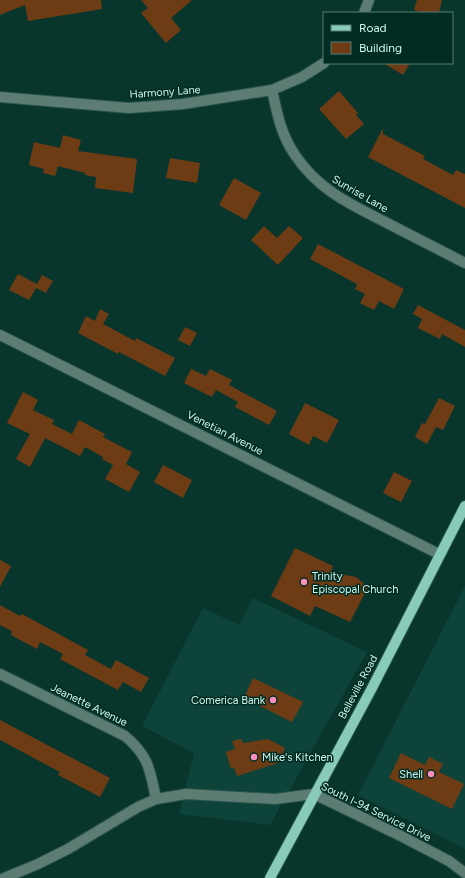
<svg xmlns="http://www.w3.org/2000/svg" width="465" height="878" viewBox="0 0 465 878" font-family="Figtree,sans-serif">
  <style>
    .built { fill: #0e4339 }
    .building { fill: #6d3c14 }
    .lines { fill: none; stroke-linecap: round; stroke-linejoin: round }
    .minor-casing { stroke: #28554b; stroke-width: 12 }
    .major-casing { stroke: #28554b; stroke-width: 12 }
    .minor { stroke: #5d7c73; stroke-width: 10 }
    .major { stroke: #89cbb9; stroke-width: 10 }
    .poi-dot { fill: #ff8ebb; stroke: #002c23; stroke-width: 1.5 }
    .labels { text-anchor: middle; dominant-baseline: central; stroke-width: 3; stroke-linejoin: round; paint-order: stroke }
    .street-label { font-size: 11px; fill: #d1f7ec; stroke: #002c23 }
    .poi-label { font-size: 11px; fill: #d1f7ec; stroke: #002c23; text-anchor: start }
  </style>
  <rect width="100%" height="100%" fill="#08362c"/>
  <g class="built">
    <path d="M465 586V849L358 795Z"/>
    <path d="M253 598 367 652 270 825 179 814 194 753 142 726 203 608 239 625Z"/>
  </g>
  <g class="building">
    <path d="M0 0H101L102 9 28 21 25 5 0 15Z"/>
    <path d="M141 0H192L171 18 181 30 166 43 141 13 148 8Z"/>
    <path d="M417 0H442L439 13H426L414 10Z"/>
    <path d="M383 63H410L403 75Z"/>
    <path d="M339 91 358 113 356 115 364 124 346 139 319 109Z"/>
    <path d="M383 128V134L425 156 423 159 453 175 456 170 465 174V208L368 157Z"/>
    <path d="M63 135 81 140 78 151 137 159 133 193 95 188 96 177 85 175V173L58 166 55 176 43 173 44 169 29 165 34 142 60 148Z"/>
    <path d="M170 158 200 163 197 183 166 178Z"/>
    <path d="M234 178 261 193 246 220 219 205Z"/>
    <path d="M264 226 277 238 289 226 303 238 278 265 251 240Z"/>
    <path d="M318 244 404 289 394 309 379 301 374 310 360 303 365 294 355 289 357 284 310 259Z"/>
    <path d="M18 274 37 284 42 275 53 281 46 293 36 288 29 300 9 290Z"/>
    <path d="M418 305 465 330V347L442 334 440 339 418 328 422 319 413 314Z"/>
    <path d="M100 309 109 314 103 324 135 341 136 338 175 358 165 376 119 352 118 354 78 333 86 316 95 321Z"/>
    <path d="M185 327 197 333 190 346 178 340Z"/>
    <path d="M191 369 206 376 210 369 232 380 229 385 277 411 269 425 235 407 238 402 216 390 212 397 184 383Z"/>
    <path d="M23 392 38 400 33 410 54 420 52 424 72 434 79 420 105 434 103 437 132 452 126 464 140 472 129 492 105 479 113 465 102 459 103 457 85 447 80 456 45 438 30 467 16 459 30 434 7 423Z"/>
    <path d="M439 398 455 406 443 430 436 427 427 444 415 437 422 423 425 424Z"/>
    <path d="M305 403 339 420 327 443 313 436 309 445 289 434Z"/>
    <path d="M163 465 192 480 183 498 154 482Z"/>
    <path d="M394 472 412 481 401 502 383 493Z"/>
    <path d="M295 548 333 566 331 572 356 577 368 587 350 622 315 606 310 616 271 596Z"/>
    <path d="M0 560 11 566 0 587Z"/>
    <path d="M0 605 20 616 22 614 88 650 85 655 111 669 116 660 149 678 141 692 123 682 118 690 60 659 63 654 40 642 37 649 11 635 12 631 0 625Z"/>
    <path d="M253 678 303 702 292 722 244 698Z"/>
    <path d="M0 720 110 778 100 797 58 775 60 772 0 740Z"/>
    <path d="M241 739 243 743 268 739 285 748 278 763 237 776 234 767 231 769 226 752 235 749 232 741Z"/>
    <path d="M401 753 425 765 429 757 443 764 439 772 464 784 452 809 389 778Z"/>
  </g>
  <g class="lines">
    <defs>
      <g id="minor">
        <path d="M364 13 369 0"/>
        <path d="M272 90C277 113 281 135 295 155 319 191 352 205 389 224 414 237 440 250 465 263"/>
        <path d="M0 97 129 108 183 104 272 90 302 77 324 63"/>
        <path d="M0 335 439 554"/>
        <path d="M0 674 125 736C149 756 150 770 156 799"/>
        <path d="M4 878 38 864 68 849 138 807 156 799 186 794 275 799 314 794 401 836 449 861 465 873"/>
      </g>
      <path id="major" d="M270 878 372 688 465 506"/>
    </defs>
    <use href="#minor" class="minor-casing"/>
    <use href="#major" class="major-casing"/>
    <use href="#minor" class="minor"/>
    <use href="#major" class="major"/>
  </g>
  <g class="poi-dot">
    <circle cx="304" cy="582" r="4"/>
    <circle cx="273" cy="700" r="4"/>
    <circle cx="254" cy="757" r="4"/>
    <circle cx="431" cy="774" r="4"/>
  </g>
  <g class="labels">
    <g class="street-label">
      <text transform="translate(165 92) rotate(-4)">Harmony Lane</text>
      <text transform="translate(360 194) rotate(30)">Sunrise Lane</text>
      <text transform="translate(225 433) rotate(27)">Venetian Avenue</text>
      <text transform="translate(358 687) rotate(-62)">Belleville Road</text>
      <text transform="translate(89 705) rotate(26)">Jeanette Avenue</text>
      <text transform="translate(376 812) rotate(26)">South I-94 Service Drive</text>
    </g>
    <g class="poi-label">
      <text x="312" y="576">Trinity<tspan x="312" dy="13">Episcopal Church</tspan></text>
      <text x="265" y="700" text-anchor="end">Comerica Bank</text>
      <text x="262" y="757">Mike's Kitchen</text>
      <text x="423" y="774" text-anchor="end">Shell</text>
    </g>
  </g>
  <rect x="323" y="12" width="130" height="52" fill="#002c23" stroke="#547d73"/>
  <rect x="331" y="25" width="20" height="6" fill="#89cbb9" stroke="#547d73"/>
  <text x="359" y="32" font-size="12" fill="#d1f7ec">Road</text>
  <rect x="331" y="42" width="20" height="12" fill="#6d3c14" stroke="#547d73"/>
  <text x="359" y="52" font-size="12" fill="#d1f7ec">Building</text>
</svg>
